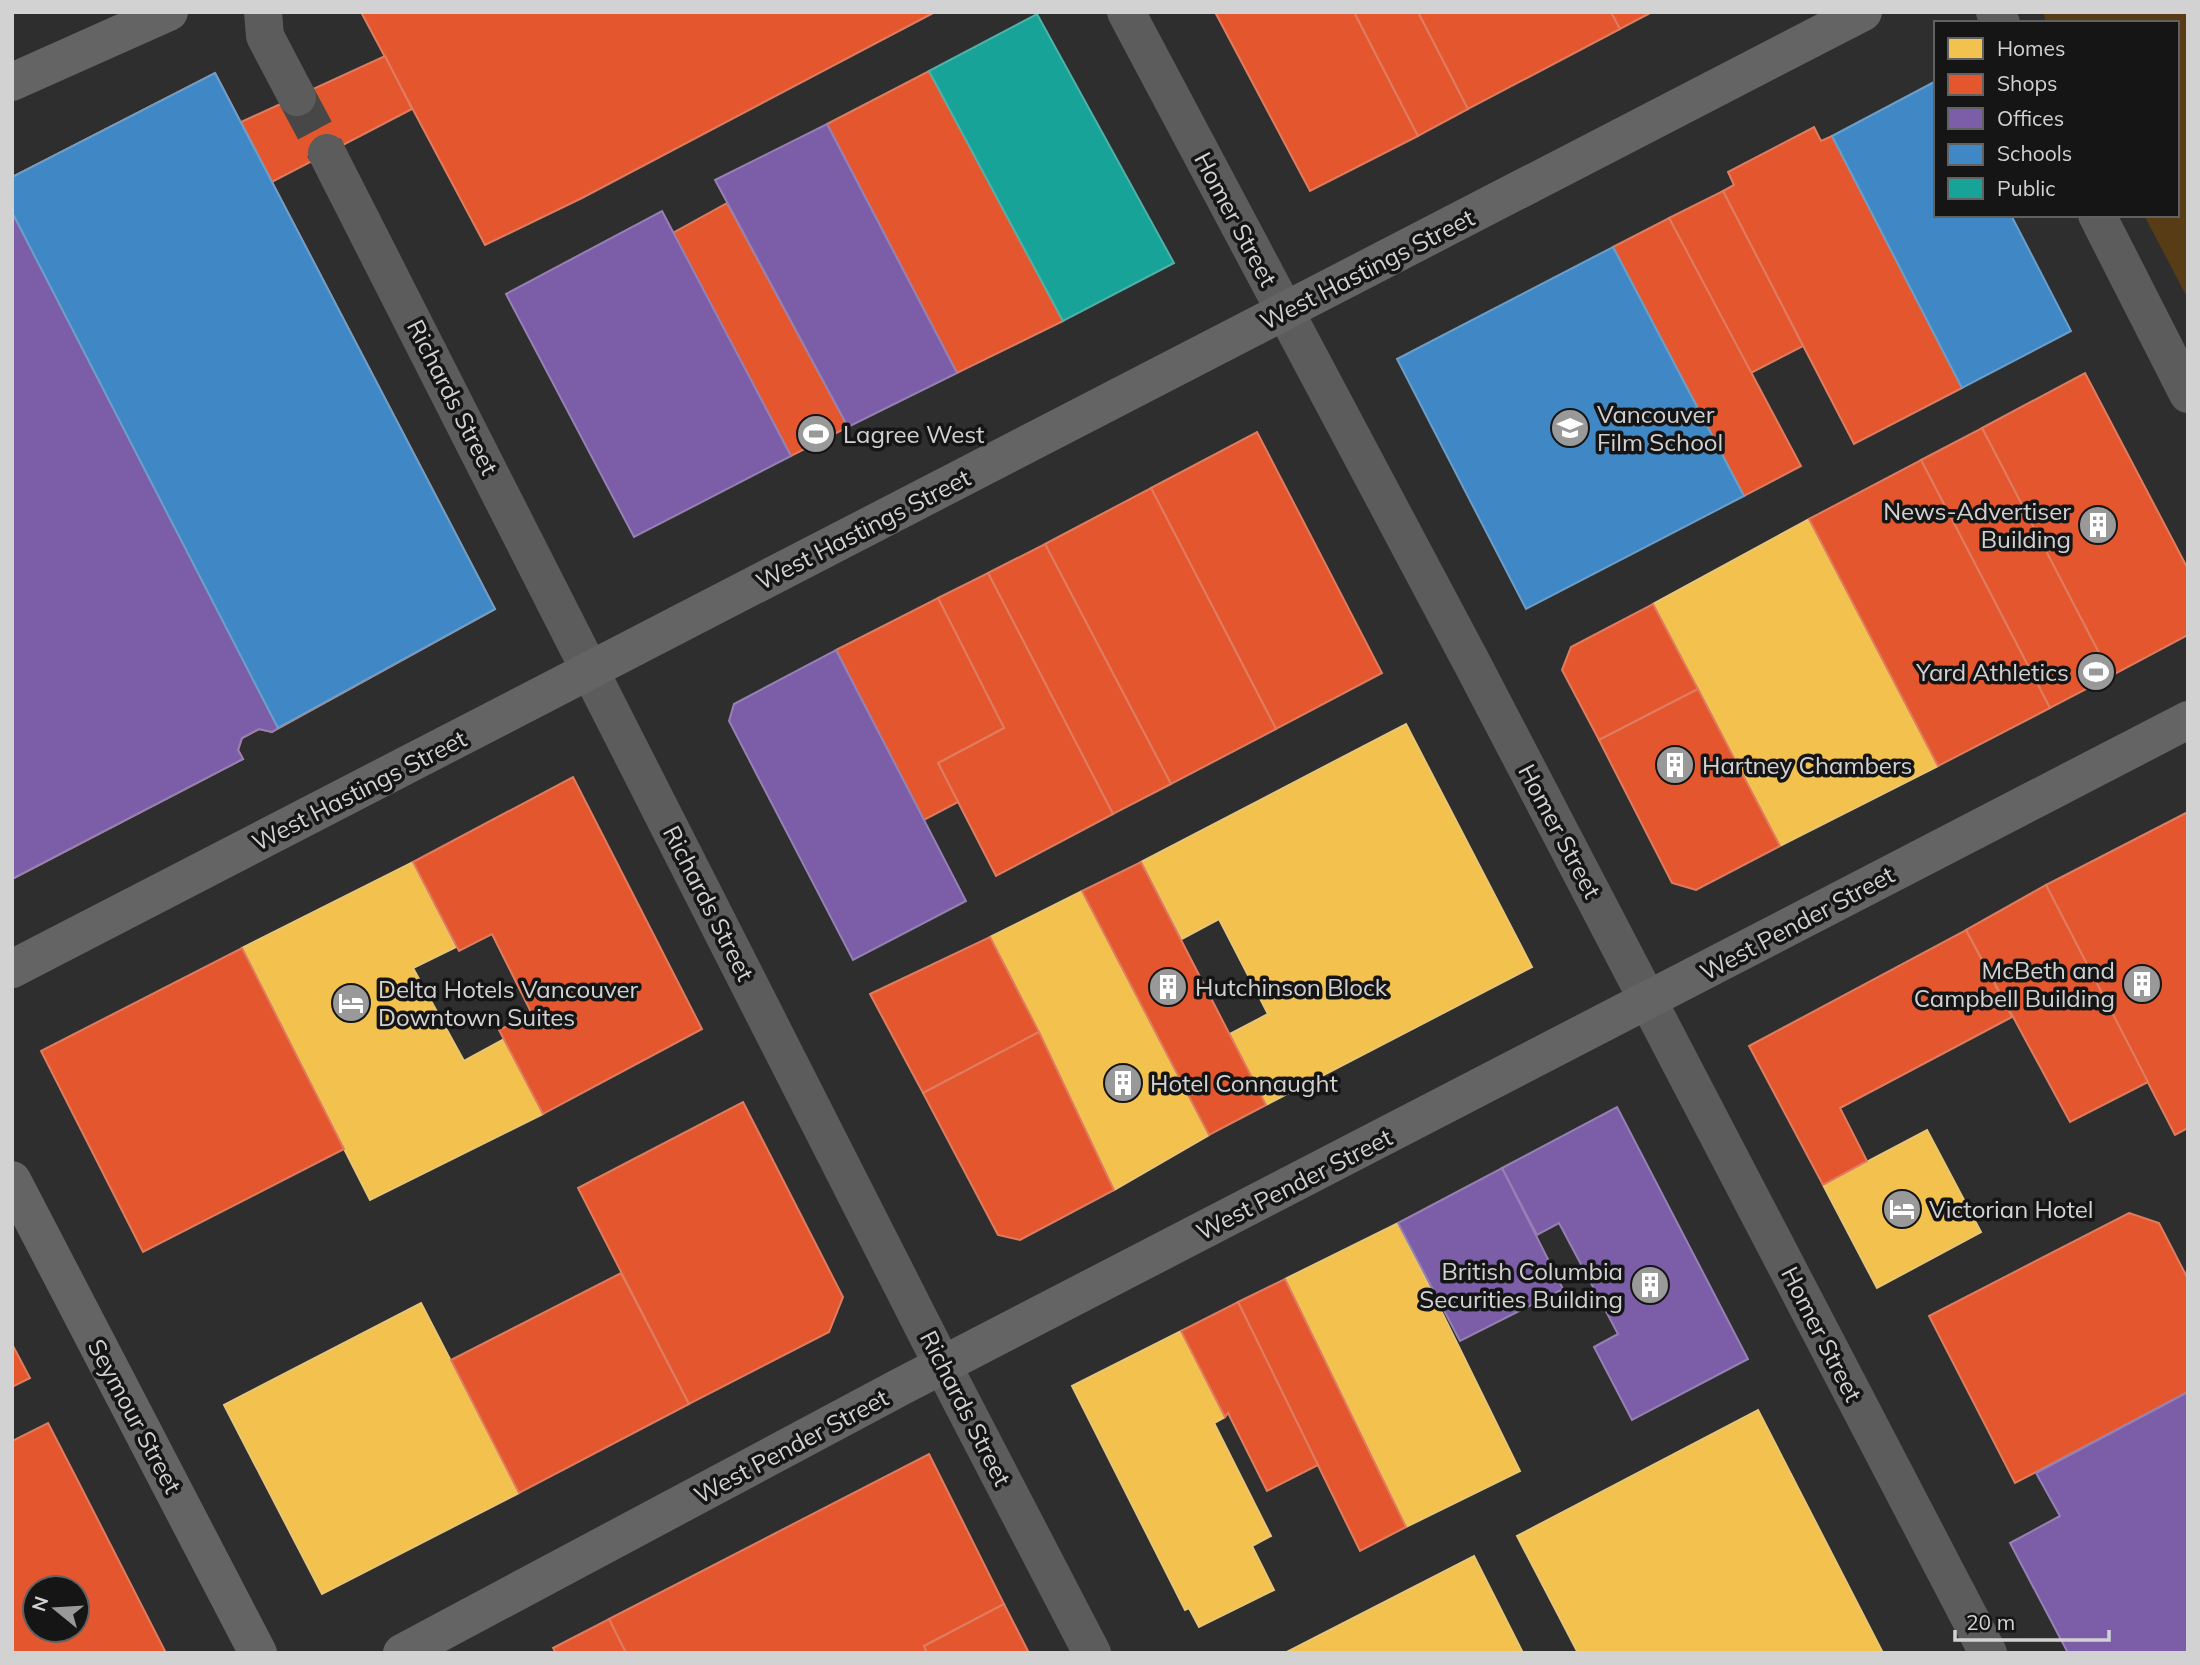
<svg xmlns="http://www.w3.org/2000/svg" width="2200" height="1665" viewBox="0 0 2200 1665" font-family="Mulish,sans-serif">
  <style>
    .green { fill: #583c15 }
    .homes { fill: #f2c14e; stroke: #e8c676; stroke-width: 2 }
    .shops { fill: #e4572e; stroke: #df7c60; stroke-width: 2; fill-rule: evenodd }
    .offices { fill: #7b5ea7; stroke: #9581b4; stroke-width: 2 }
    .schools { fill: #3f88c5; stroke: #6b9ec9; stroke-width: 2 }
    .public { fill: #17a398; stroke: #4fb1aa; stroke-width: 2 }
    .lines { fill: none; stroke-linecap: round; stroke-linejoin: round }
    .minor-tunnel { stroke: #474747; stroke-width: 38; stroke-dasharray: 38 19; stroke-linecap: butt }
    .minor { stroke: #5c5c5c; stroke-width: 38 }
    .major { stroke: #646465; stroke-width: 38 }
    .labels { text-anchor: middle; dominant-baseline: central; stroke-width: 7; stroke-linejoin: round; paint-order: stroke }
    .street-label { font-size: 24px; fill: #d2d2d3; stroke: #161516 }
    .poi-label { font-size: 24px; fill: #d2d2d3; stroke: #161516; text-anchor: start }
  </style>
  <rect width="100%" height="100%" fill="#2e2e2e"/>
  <path class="green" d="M2044 12H2188V299L2144 215H2177V23H2045Z"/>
  <g class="homes">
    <path d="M1809 519 1938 766 1780 846 1653 604Z"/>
    <path d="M1406 724 1532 967 1266 1105 1228 1035 1268 1014 1219 919 1182 939 1141 862Z"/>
    <path d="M413 862 456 947 413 968 464 1061 504 1039 543 1114 370 1200 242 948Z"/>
    <path d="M1082 891 1209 1135 1114 1190 1039 1032 990 937Z"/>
    <path d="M1927 1130 1981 1232 1877 1288 1823 1185Z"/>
    <path d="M1398 1223 1520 1471 1406 1527 1285 1279Z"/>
    <path d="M421 1303 519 1493 322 1594 224 1405Z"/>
    <path d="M1181 1331 1225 1417 1214 1423 1271 1536 1252 1546 1274 1590 1199 1627 1189 1608 1185 1610 1072 1386Z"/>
    <path d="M1758 1410 1883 1653H1578L1517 1536Z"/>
    <path d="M1474 1556 1523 1653H1285Z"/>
  </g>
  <g class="shops">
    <path d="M361 12H935L582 198 485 245Z"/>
    <path d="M1215 12H1354L1418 136 1310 191Z"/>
    <path d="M1354 12H1418L1468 109 1418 136Z"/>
    <path d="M1418 12H1611L1620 29 1468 109Z"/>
    <path d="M1611 12H1652L1620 29Z"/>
    <path d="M385 56 412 109 272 182 241 122Z"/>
    <path d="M929 71 1063 321 957 373 827 124Z"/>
    <path d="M215 73 495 609 272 732 259 729 242 738 238 750 243 759 12 879V177Z"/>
    <path d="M1814 127 1821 141 1832 136 1962 388 1854 444 1723 191 1734 185 1728 172Z"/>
    <path d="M1723 191 1803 346 1751 373 1669 218Z"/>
    <path d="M727 203 848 427 791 456 673 233Z"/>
    <path d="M1669 218 1801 466 1744 496 1613 247Z"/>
    <path d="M2085 373 2188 569V635L2111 676 1982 428Z"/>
    <path d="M1982 428 2111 676 2050 708 1921 460Z"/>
    <path d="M1257 432 1382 673 1276 729 1151 488Z"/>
    <path d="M1921 460 2050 708 1938 766 1809 519Z"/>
    <path d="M1151 488 1276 729 1171 784 1045 544Z"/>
    <path d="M1045 544 1171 784 1113 814 988 573Z"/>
    <path d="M988 573 1113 814 996 876 938 763 1004 728 938 598Z"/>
    <path d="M938 598 1004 728 938 763 958 802 924 820 836 650Z"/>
    <path d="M1653 604 1698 689 1599 740 1562 670 1571 647Z"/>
    <path d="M1698 689 1780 846 1696 890 1672 883 1599 740Z"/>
    <path d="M573 777 702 1029 543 1114 499 1030 532 1014 492 934 459 951 413 862Z"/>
    <path d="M2188 812V1128L2175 1135 2046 885Z"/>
    <path d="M1141 862 1266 1105 1209 1135 1082 891Z"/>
    <path d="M2046 885 2148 1082 2070 1122 1966 930Z"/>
    <path d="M1966 930 2012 1017 1840 1108 1867 1161 1823 1185 1749 1046Z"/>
    <path d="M990 937 1039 1032 923 1093 870 994Z"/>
    <path d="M242 948 344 1149 143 1252 41 1051Z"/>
    <path d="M1039 1032 1114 1190 1020 1240 998 1235 923 1093Z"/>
    <path d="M743 1102 843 1297 829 1332 689 1404 578 1188Z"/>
    <path d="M2129 1213 2159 1223 2188 1279V1392L2015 1483 1929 1316Z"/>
    <path d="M621 1273 689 1404 519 1493 451 1360Z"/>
    <path d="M1285 1279 1406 1527 1360 1551 1238 1302Z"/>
    <path d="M1238 1302 1318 1465 1267 1491 1228 1413 1225 1417 1181 1331Z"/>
    <path d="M12 1344 30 1378 12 1387Z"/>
    <path d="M48 1423 79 1483 166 1653H12V1441ZM35 1588H77V1630H35Z"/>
    <path d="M929 1454 1004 1604 924 1646 927 1653H626L609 1619Z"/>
    <path d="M1004 1604 1029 1653H927L924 1646Z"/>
    <path d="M609 1619 626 1653H556L553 1648Z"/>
  </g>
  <g class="offices">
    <path d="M827 124 957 373 848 427 715 180Z"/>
    <path d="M662 211 791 456 634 537 506 294Z"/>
    <path d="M12 212 278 728 272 732 259 729 242 738 238 750 243 759 12 879Z"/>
    <path d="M836 650 966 901 853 960 729 721 734 704Z"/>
    <path d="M1617 1107 1748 1359 1632 1420 1594 1347 1618 1334 1559 1223 1537 1235 1502 1168Z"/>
    <path d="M1502 1168 1563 1289 1460 1341 1398 1223Z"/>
    <path d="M2188 1392V1653H2068L2010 1543 2060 1516 2036 1473Z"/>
  </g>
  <g class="schools">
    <path d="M215 73 495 609 278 728 12 212V177Z"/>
    <path d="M1936 81V215H2011L2071 331 1962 388 1832 136Z"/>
    <path d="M1613 247 1744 496 1526 609 1397 359Z"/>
  </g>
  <path class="public" d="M1037 14 1174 263 1063 321 929 71Z"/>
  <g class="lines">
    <path class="minor-tunnel" d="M297 97 327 153"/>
    <g class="minor">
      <path d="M263 12 265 36 297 97"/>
      <path d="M1126 12 1474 667 1988 1653"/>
      <path d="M1995 12 2001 23"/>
      <path d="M327 153 943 1366 1092 1653"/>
      <path d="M2097 215 2188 394"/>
    </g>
    <g class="major">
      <path d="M12 82 169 12"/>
      <path d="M12 969 1863 12"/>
      <path d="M12 1180 258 1653"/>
      <path d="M402 1653 902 1386 2188 720"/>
    </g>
  </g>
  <defs>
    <symbol id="university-disc" viewBox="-11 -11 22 22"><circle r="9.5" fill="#999" stroke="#161516"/><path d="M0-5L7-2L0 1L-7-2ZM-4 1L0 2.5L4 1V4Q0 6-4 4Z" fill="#fff"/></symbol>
    <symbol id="stadium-disc" viewBox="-11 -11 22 22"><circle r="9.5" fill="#999" stroke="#161516"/><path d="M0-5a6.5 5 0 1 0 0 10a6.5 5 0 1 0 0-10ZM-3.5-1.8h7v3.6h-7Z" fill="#fff"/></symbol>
    <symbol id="building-disc" viewBox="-11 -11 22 22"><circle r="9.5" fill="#999" stroke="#161516"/><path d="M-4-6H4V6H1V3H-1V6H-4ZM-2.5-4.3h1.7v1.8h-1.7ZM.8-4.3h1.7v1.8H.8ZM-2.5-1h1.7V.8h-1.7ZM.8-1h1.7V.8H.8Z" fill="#fff"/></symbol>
    <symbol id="hotel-disc" viewBox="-11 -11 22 22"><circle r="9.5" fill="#999" stroke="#161516"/><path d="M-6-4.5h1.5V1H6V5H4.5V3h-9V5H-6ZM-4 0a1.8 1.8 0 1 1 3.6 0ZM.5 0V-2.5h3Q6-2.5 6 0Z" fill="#fff"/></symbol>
  </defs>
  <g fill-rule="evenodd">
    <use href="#university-disc" x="1548" y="406" width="44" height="44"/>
    <use href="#stadium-disc" x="794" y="412" width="44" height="44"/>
    <use href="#building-disc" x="2076" y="503" width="44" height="44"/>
    <use href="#stadium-disc" x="2074" y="650" width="44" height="44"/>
    <use href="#building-disc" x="1653" y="743" width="44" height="44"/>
    <use href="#building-disc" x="2120" y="962" width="44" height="44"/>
    <use href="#building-disc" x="1146" y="965" width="44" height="44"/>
    <use href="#hotel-disc" x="329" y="981" width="44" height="44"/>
    <use href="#building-disc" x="1101" y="1061" width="44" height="44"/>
    <use href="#hotel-disc" x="1880" y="1187" width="44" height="44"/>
    <use href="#building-disc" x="1628" y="1263" width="44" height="44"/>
  </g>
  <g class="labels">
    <g class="street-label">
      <text transform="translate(1236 219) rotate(62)">Homer Street</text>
      <text transform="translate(1367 269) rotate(-27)">West Hastings Street</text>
      <text transform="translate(453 397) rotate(63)">Richards Street</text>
      <text transform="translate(863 529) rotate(-27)">West Hastings Street</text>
      <text transform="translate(359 790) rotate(-27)">West Hastings Street</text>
      <text transform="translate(1560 831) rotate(62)">Homer Street</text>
      <text transform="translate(709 903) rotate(63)">Richards Street</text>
      <text transform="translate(1797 923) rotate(-28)">West Pender Street</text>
      <text transform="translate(1294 1184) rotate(-27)">West Pender Street</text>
      <text transform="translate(1822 1334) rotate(63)">Homer Street</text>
      <text transform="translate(966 1408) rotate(63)">Richards Street</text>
      <text transform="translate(135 1416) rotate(62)">Seymour Street</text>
      <text transform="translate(791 1446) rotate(-28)">West Pender Street</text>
    </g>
    <g class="poi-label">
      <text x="1597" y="414">Vancouver<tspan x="1597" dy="28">Film School</tspan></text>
      <text x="843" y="434">Lagree West</text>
      <text x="2071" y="511" text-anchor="end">News-Advertiser<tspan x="2071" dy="28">Building</tspan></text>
      <text x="2069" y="672" text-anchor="end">Yard Athletics</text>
      <text x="1702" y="765">Hartney Chambers</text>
      <text x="2115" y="970" text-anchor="end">McBeth and<tspan x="2115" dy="28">Campbell Building</tspan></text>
      <text x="1195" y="987">Hutchinson Block</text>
      <text x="378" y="989">Delta Hotels Vancouver<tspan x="378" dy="28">Downtown Suites</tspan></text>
      <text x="1150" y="1083">Hotel Connaught</text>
      <text x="1929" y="1209">Victorian Hotel</text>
      <text x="1623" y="1271" text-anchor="end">British Columbia<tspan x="1623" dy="28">Securities Building</tspan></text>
    </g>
  </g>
  <rect width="2200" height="1665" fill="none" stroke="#d2d2d3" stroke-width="28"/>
  <rect x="1934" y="21" width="245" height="196" fill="#161516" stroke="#616162" stroke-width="2"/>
  <rect x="1948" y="38" width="35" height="21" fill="#f2c14e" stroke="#616162" stroke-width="2"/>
  <text x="1997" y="56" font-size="21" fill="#d2d2d3">Homes</text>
  <rect x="1948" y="74" width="35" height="21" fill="#e4572e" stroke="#616162" stroke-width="2"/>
  <text x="1997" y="91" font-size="21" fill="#d2d2d3">Shops</text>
  <rect x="1948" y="108" width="35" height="21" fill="#7b5ea7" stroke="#616162" stroke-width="2"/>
  <text x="1997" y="126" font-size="21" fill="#d2d2d3">Offices</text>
  <rect x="1948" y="144" width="35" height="21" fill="#3f88c5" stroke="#616162" stroke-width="2"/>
  <text x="1997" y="161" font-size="21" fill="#d2d2d3">Schools</text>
  <rect x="1948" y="178" width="35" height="21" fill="#17a398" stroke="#616162" stroke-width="2"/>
  <text x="1997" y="196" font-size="21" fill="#d2d2d3">Public</text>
  <g transform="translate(56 1609) rotate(288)"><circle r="33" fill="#161516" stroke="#616162" stroke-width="2"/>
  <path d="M0-5L12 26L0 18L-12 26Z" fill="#999999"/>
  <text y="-10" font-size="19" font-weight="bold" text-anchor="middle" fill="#d2d2d3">N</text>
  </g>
  <path d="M1955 1630v10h154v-10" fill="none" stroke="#d2d2d3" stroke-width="3.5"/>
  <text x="1966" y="1630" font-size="21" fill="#d2d2d3" stroke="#161516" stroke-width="5" paint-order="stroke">20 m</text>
</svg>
